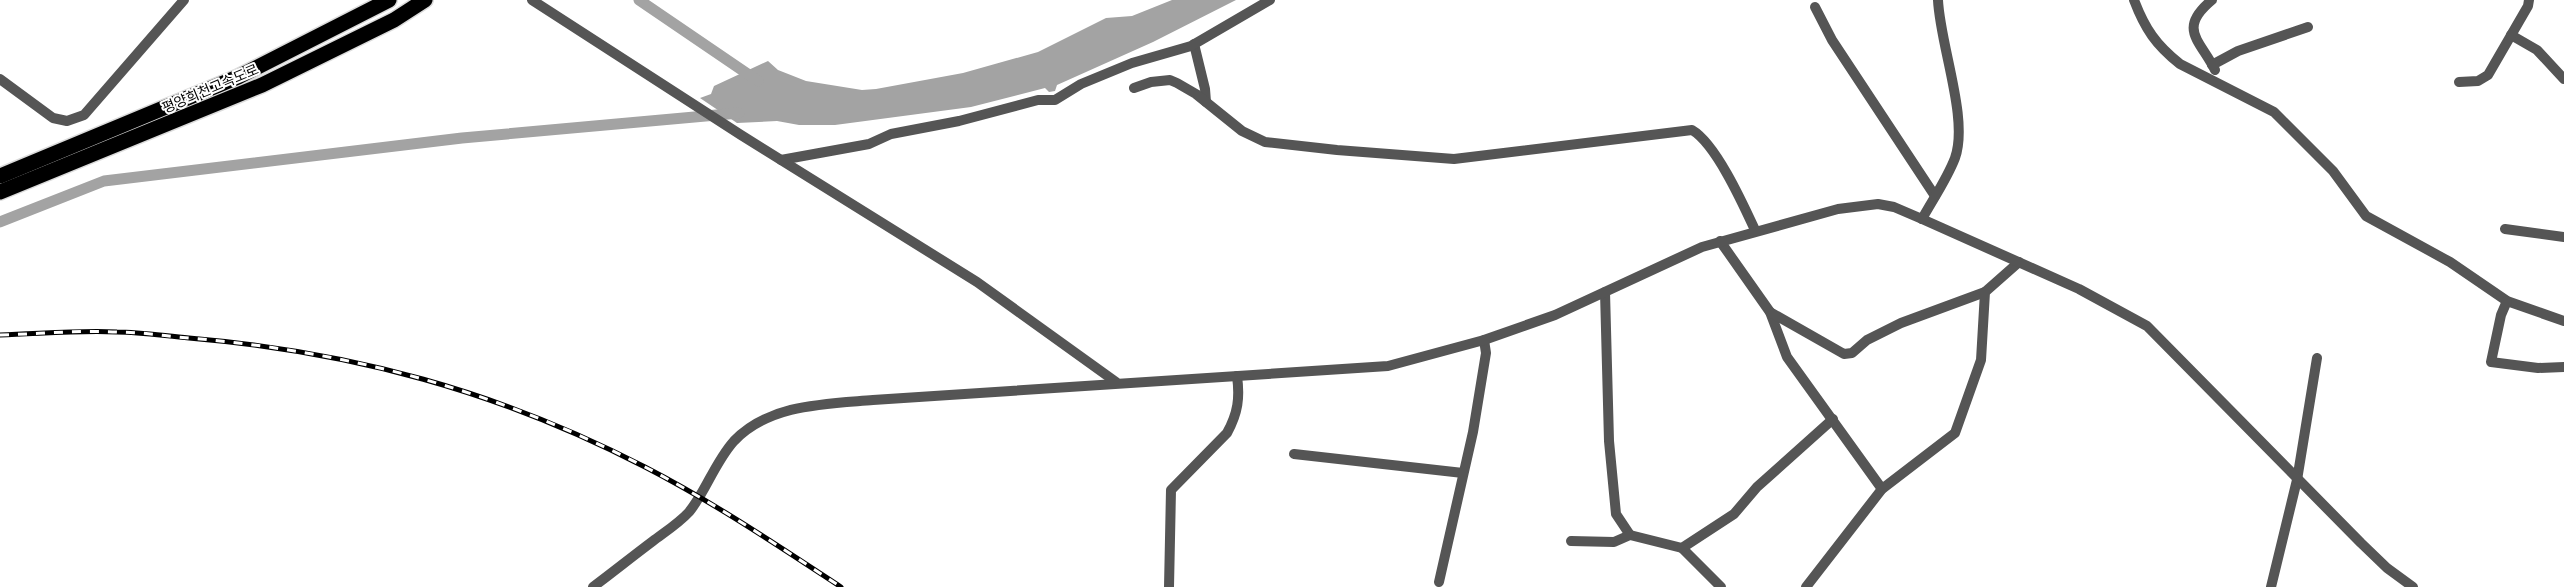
<svg xmlns="http://www.w3.org/2000/svg" width="2564" height="587" viewBox="0 0 2564 587" font-family="Lato,'Noto Sans KR',sans-serif">
  <style>
    .water { fill: #a3a3a3 }
    .lines { fill: none; stroke-linecap: round; stroke-linejoin: round }
    .canal { stroke: #a3a3a3; stroke-width: 11 }
    .motorway-casing { stroke: #dbdbdb; stroke-width: 18 }
    .minor { stroke: #555; stroke-width: 10 }
    .tertiary { stroke: #555; stroke-width: 10 }
    .motorway { stroke: #000; stroke-width: 15 }
    .rail-casing { stroke: #000; stroke-width: 5 }
    .rail { stroke: #fff; stroke-width: 3; stroke-dasharray: 9; stroke-linecap: butt }
    .labels { text-anchor: middle; dominant-baseline: central; stroke-width: 4; stroke-linejoin: round; paint-order: stroke }
    .street-label { font-size: 14px; fill: #000; stroke: #fff }
  </style>
  <rect width="100%" height="100%" fill="#fff"/>
  <path class="water" d="M1172 0H1236L1153 42 1057 85 1055 91 1049 92 1045 88 971 107 835 125H799L777 121 737 123 700 98 711 94 714 86 768 61 778 70 806 81 862 90 876 89 963 73 1038 52 1106 18 1132 16Z"/>
  <g class="lines">
    <g class="canal">
      <path d="M639 0 758 81"/>
      <path d="M0 222 104 181 462 138 739 113"/>
    </g>
    <defs>
      <g id="motorway">
        <path d="M0 176 238 77 389 0"/>
        <path d="M0 192 262 85 394 20 425 0"/>
      </g>
    </defs>
    <use href="#motorway" class="motorway-casing"/>
    <g class="minor">
      <path d="M2134 0C2145 29 2156 45 2180 64L2274 112 2333 171 2366 216 2450 262 2507 301 2564 321"/>
      <path d="M2212 0C2177 29 2200 40 2215 70"/>
      <path d="M1815 7 1832 40 1935 196"/>
      <path d="M2511 35 2537 50 2564 79"/>
      <path d="M1194 44 1205 89 1206 102"/>
      <path d="M2212 65 2238 51 2308 27"/>
      <path d="M0 79 53 118 67 121 84 115 184 0"/>
      <path d="M2459 82 2478 81 2488 75 2528 6 2529 0"/>
      <path d="M1134 88 1151 82 1170 80 1177 83 1196 94 1242 131 1265 142 1337 150 1454 159 1692 130C1716 144 1743 204 1755 230"/>
      <path d="M781 160 869 144 891 134 959 121 1038 100H1055L1081 84 1132 63 1191 46 1270 0"/>
      <path d="M1922 219C1933 199 1947 179 1955 158 1969 119 1940 45 1938 0"/>
      <path d="M2505 229 2564 237"/>
      <path d="M1720 241 1770 312 1787 357 1882 489"/>
      <path d="M1605 292 1609 441 1616 514 1630 535"/>
      <path d="M2507 301 2501 315 2491 362 2538 368 2564 367"/>
      <path d="M1770 312 1844 354 1852 353 1867 340 1901 323 1985 292"/>
      <path d="M1294 454 1463 473"/>
      <path d="M1571 541 1614 542 1630 535 1682 548 1721 587"/>
      <path d="M1682 548 1734 514 1757 487 1833 419"/>
      <path d="M1439 582 1473 432 1486 353 1484 340"/>
      <path d="M1169 587 1171 490 1227 433C1238 413 1240 398 1237 376"/>
      <path d="M1806 587 1882 489 1955 433 1981 360 1985 292 2019 262"/>
      <path d="M2271 587 2297 480 2317 358"/>
    </g>
    <g class="tertiary">
      <path d="M532 0 741 135 977 282 1116 382"/>
      <path d="M593 587C613 572 633 556 653 541 665 532 679 523 689 512 705 493 715 462 734 441 769 404 825 404 873 400L1388 366 1484 340 1555 315 1702 247 1838 209 1878 204 1894 207 1922 219 2079 289 2147 326 2361 543 2387 568 2413 587"/>
    </g>
    <use href="#motorway" class="motorway"/>
    <defs>
      <path id="rail" d="M0 335C39 334 78 330 117 332 141 332 165 336 189 338 353 352 498 391 645 467 713 502 777 545 841 587"/>
    </defs>
    <use href="#rail" class="rail-casing"/>
    <use href="#rail" class="rail"/>
  </g>
  <g class="labels">
    <g class="street-label">
      <text transform="translate(210 88) rotate(-23)">평양희천고속도로</text>
    </g>
  </g>
</svg>
